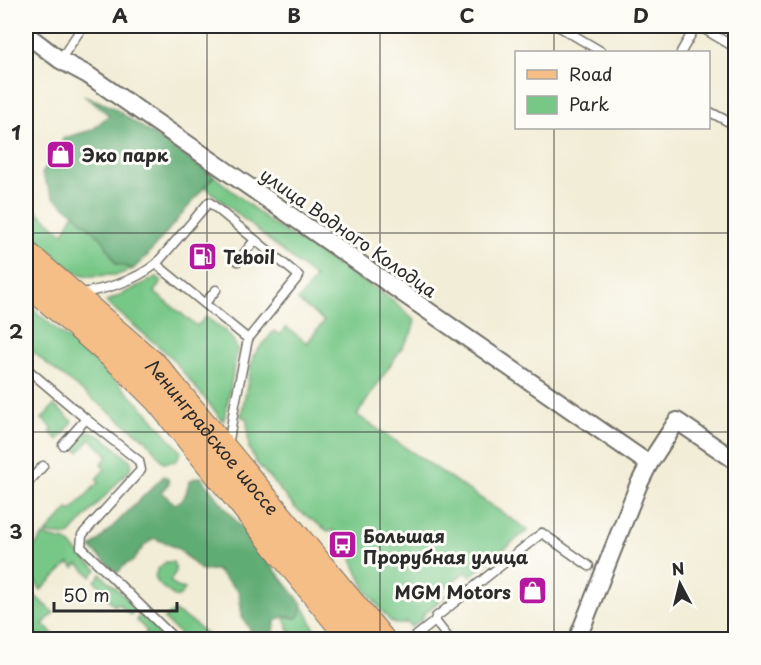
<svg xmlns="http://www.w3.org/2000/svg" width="761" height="665" viewBox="0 0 761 665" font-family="'Playpen Sans',sans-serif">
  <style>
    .green { fill: #77c787; stroke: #517959; stroke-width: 1.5 }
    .forest { fill: #61ac74; stroke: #466c50; stroke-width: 1.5 }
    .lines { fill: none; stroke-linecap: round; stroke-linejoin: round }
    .service-casing { stroke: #716f67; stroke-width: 11 }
    .minor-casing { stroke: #716f67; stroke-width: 20 }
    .primary-casing { stroke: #716f67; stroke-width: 28 }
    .service { stroke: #fff; stroke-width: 8 }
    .minor { stroke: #fff; stroke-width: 16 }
    .primary { stroke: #f6be87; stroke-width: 26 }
    .grid { fill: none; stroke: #2b2b2b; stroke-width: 1.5; stroke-opacity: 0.55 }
    .labels { text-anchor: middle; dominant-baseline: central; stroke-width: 6; stroke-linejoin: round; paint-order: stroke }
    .poi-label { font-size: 18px; font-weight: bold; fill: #2b2b2b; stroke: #fdfcf7; text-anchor: start }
    .street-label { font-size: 18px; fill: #2b2b2b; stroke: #fdfcf7 }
    .neatline { fill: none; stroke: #2b2b2b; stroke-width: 2 }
    .grid-label { font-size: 20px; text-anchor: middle; font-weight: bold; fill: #2b2b2b }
  </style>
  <rect width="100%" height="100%" fill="#fdfcf7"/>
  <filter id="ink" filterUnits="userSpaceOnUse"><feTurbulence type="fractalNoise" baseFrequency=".0167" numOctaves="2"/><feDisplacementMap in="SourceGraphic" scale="12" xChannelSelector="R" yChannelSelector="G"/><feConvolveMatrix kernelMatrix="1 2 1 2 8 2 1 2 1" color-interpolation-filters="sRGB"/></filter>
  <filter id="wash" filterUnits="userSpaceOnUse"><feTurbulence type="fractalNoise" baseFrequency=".008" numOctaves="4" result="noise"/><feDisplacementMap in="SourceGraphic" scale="24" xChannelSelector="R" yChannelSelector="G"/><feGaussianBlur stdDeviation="1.35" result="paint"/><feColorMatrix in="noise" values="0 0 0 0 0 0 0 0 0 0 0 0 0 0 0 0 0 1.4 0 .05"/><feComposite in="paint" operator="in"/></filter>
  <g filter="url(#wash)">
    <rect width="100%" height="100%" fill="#f2edd7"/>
    <g class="green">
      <path d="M214 176 271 223 340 267 392 299 415 321 411 334 357 415 528 530 470 576 465 572 441 591 445 596 424 614 422 619 411 627 407 622 403 624H396L390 621 366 590 352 560 355 556 333 530 329 532 295 508 256 462 249 448 247 419 241 416 253 356 274 331 280 335 286 327 307 343 324 321 298 301 315 278 205 187Z"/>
      <path d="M26 202 63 233 74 213 103 240 116 264 133 269 117 275 89 276 76 273 26 230Z"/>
      <path d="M157 277 162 281 154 292 197 326 206 317C218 326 234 335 237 350L225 416 223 421 170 356 106 302Z"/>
      <path d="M26 303 115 380 148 413 179 449 181 452 176 461 164 463 146 440 47 364 26 345Z"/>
      <path d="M54 405 72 421 69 427 58 440 50 432 53 429 42 419Z"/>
      <path d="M86 431C102 433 117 450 130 460L132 465 130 469 68 536 45 534 68 509 71 511 99 482 96 479 105 469 101 464 108 456 91 439 79 452 72 445Z"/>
      <path d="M43 536 66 541 97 570 91 576 78 564 74 568 69 563 41 590 30 574 26 572V556Z"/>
      <path d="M166 562H173C178 571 175 573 170 581L177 587 185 589 179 597H176C161 587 144 577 166 562Z"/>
      <path d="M101 574 137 608 130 615 118 603 115 606 105 596 107 593 95 581Z"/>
      <path d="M33 594 54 613 43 624 58 639H30L26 636V601Z"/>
      <path d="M302 604 320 639H296L288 628 284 616 296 618 301 614Z"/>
      <path d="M174 611 194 623 212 639H185L164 619Z"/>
      <path d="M142 613 170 639H149L144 635 147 631 136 620Z"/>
    </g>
    <g class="forest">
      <path d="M83 95 112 107 214 176 146 257 133 269 116 264 103 240 74 213 53 197 42 174 64 138 92 130 109 115Z"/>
      <path d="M164 476 168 479 169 483 161 492 175 504C178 502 181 501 183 499 191 488 183 479 201 477L302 604 301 614 296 618 284 616 275 621 274 634 269 639H256L242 617 239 592 216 570H201L177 548 154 538 144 546 132 562 127 563 117 573 91 548Z"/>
    </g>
  </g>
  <g filter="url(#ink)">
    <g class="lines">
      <defs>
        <g id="service">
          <path d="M558 26 602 52"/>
          <path d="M699 26 736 48"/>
          <path d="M681 52 696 26"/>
          <path d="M60 60 83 26"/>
          <path d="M708 111 731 123"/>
          <path d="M238 261 255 240"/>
          <path d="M156 264 209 202 299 276 248 339"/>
          <path d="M77 294C106 289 133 282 156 264L248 339 234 409 228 447"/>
          <path d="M205 303 216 290"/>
          <path d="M26 368 86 419 139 461 141 470 82 535 81 547 176 640"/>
          <path d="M63 445 86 419"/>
          <path d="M26 485 43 466"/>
          <path d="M286 640H287"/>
          <path d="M411 640 435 621"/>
          <path d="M450 640 435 621 436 617 542 533 589 566"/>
        </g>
        <g id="minor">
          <path d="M26 34 60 60 88 75 649 464"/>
          <path d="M577 640 638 486 649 464 677 421 736 461"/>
        </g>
        <g id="primary">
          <path id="s1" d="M26 254 157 368 382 640"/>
          <path d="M26 281 123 365 158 400 352 640"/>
        </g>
      </defs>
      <use href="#service" class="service-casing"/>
      <use href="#minor" class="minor-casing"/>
      <use href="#primary" class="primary-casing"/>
      <use href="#service" class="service"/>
      <use href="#minor" class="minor"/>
      <use href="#primary" class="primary"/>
    </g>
  </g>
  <path class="grid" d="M207 26V640M380 26V640M554 26V52M554 128V640M26 233H736M26 432H736"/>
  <defs>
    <symbol id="shop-square" viewBox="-11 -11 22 22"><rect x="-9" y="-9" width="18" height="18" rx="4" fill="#b5179e" stroke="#fdfcf7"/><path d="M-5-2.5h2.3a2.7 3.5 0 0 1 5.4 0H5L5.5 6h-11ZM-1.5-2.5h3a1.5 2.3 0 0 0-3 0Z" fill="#fff"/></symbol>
    <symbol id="fuel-square" viewBox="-11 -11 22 22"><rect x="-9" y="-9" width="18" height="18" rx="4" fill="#b5179e" stroke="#fdfcf7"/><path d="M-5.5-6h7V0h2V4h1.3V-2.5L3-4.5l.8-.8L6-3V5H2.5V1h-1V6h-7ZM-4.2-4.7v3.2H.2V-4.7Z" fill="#fff"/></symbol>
    <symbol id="bus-square" viewBox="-11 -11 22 22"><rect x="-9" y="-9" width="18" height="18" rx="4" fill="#b5179e" stroke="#fdfcf7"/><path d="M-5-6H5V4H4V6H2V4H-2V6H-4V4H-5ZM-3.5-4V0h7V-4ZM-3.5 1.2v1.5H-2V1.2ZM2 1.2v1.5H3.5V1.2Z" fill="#fff"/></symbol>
  </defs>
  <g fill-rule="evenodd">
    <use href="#shop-square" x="44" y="138" width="33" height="33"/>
    <use href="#fuel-square" x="186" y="240" width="33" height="33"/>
    <use href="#bus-square" x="326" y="528" width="33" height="33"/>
    <use href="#shop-square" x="516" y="574" width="33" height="33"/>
  </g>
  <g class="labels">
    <g class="poi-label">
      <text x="82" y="154">Эко парк</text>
      <text x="223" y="256">Teboil</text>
      <text x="363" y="535">Большая<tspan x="363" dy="21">Прорубная улица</tspan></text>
      <text x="511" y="591" text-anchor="end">MGM Motors</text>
    </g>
    <g class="street-label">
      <text transform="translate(349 232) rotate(35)">улица Водного Колодца</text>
      <text stroke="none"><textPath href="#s1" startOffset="262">Ленинградское шоссе</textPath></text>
    </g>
  </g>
  <rect width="761" height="665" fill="none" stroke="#fdfcf7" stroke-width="66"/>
  <rect x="515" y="51" width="195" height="78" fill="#fdfcf7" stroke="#a9a8a5" stroke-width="1.5"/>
  <rect x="527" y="70" width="30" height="9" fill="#f6be87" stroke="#a9a8a5" stroke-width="1.5"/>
  <text x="569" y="81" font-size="18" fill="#2b2b2b">Road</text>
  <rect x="527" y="96" width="30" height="18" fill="#77c787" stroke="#a9a8a5" stroke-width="1.5"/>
  <text x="569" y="111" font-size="18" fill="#2b2b2b">Park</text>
  <g transform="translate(680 584) rotate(353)" stroke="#fdfcf7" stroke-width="4.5" paint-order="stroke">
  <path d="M0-4.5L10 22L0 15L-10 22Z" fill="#2b2b2b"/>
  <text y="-9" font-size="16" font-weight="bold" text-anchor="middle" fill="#2b2b2b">N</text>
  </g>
  <path d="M54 602v9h123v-9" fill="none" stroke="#2b2b2b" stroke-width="3"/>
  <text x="63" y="602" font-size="18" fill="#2b2b2b" stroke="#fdfcf7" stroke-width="4.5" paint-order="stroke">50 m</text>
  <rect x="33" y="33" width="695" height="599" class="neatline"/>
  <g class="grid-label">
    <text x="120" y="23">A</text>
    <text x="294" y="23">B</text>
    <text x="467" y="23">C</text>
    <text x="641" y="23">D</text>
    <text x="16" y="140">1</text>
    <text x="16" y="339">2</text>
    <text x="16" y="539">3</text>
  </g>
</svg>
